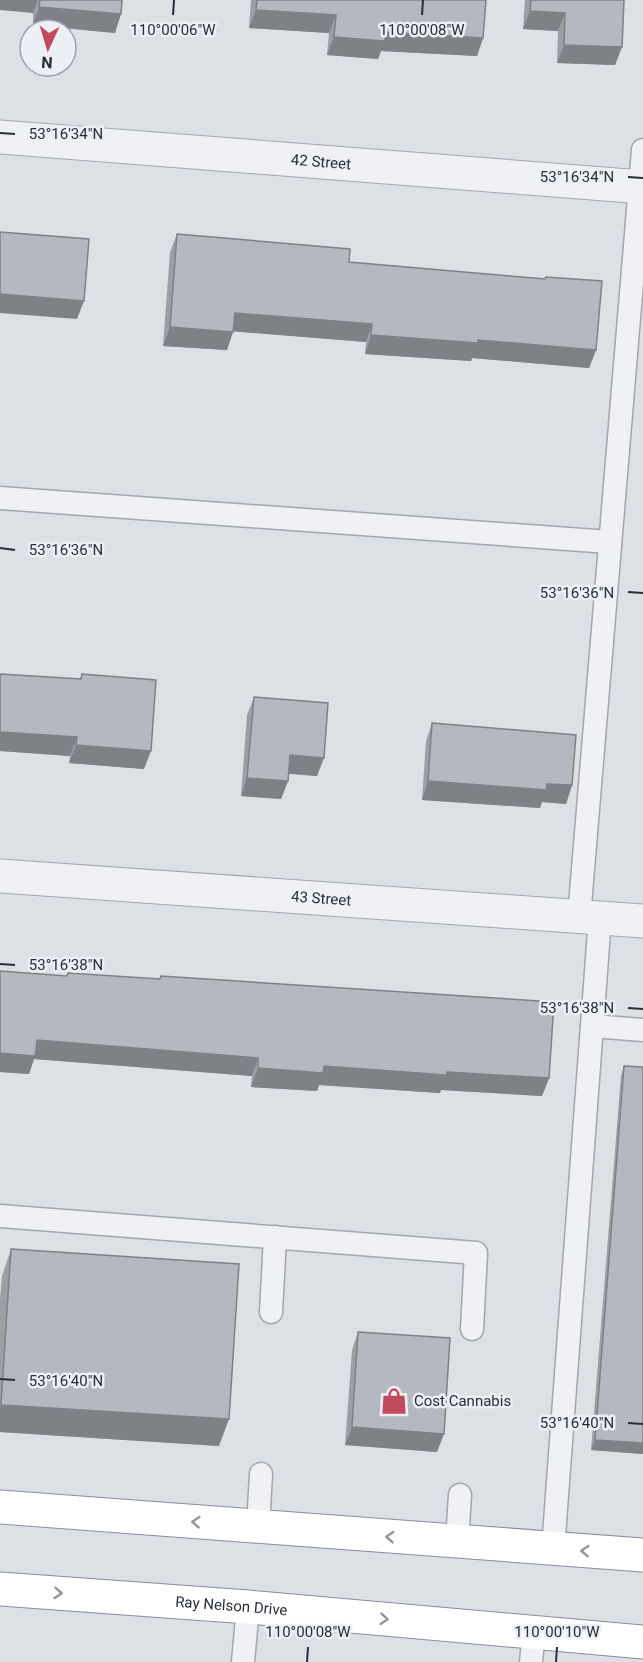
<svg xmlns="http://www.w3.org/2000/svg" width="643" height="1662" viewBox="0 0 643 1662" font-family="Roboto,sans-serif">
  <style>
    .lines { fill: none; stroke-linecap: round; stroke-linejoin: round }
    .lane-casing { stroke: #a3a7ae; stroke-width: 25 }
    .street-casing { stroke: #a3a7ae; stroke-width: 35 }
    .highway-casing { stroke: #858e9a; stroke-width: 35 }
    .lane { stroke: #eff1f4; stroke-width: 22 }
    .street { stroke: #eff1f4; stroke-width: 33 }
    .highway { stroke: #fff; stroke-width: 33 }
    .wall { fill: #9b9fa6 }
    .shaded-wall { fill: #7e8287 }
    .building { fill: #b4b9c1; stroke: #7e8287; stroke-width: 1.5 }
    .oneway { stroke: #94969c }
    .ticks { fill: none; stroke: #282e3a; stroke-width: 2 }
    .labels { text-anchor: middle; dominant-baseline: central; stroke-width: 5; stroke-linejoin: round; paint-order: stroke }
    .street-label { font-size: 15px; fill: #282e3a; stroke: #eceff3 }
    .poi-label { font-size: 15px; fill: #282e3a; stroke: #eceff3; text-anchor: start }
    .ticks-label { font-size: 15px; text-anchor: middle; fill: #282e3a; stroke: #eceff3; stroke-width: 5; stroke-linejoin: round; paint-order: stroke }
  </style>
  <rect width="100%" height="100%" fill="#dde0e5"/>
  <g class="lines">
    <defs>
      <g id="lane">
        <path d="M0 498 610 542"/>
        <path d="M579 917 643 150"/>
        <path d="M592 1026 643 1030"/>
        <path d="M0 1216 476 1253 472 1329"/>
        <path d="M271 1312 275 1237"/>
        <path d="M258 1527 261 1474"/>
        <path d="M457 1542 460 1495"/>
        <path d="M553 1549 600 918"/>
        <path d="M243 1662 248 1607"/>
        <path d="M531 1662 534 1632"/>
      </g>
      <g id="street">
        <path id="s1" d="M0 137 643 187"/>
        <path id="s2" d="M0 876 643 921"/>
      </g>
      <g id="highway">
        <path d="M0 1507 643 1555"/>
        <path id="s3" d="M0 1589 248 1607 643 1642"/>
      </g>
    </defs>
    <use href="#lane" class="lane-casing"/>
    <use href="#street" class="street-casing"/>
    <use href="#highway" class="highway-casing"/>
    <use href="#lane" class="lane"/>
    <use href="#street" class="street"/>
    <use href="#highway" class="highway"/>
  </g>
  <g class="wall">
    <path d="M0 0H122L115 33 33 25V13Z"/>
    <path d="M251 0H486L483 38 477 56 381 51 378 59 327 55 329 33 249 28Z"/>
    <path d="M525 0H624L622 47 615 65 557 63 558 31 523 29Z"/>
    <path d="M177 234 349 262 545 279 546 277 596 350 589 368 472 358 471 361 365 354 366 342 233 331 227 350 163 346 170 252Z"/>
    <path d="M0 674 80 679 82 674 144 769 69 763 70 756 0 751Z"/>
    <path d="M254 697 317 776 289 774 288 781 281 799 241 796 247 715Z"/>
    <path d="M432 723 572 785 566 804 542 802 540 808 422 800 426 741Z"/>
    <path d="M0 971 66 976 68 973 159 979 161 976 549 1078 542 1096 441 1090 440 1093 319 1085 317 1091 251 1087 252 1076 34 1059 29 1074 0 1072Z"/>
    <path d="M624 1066 643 1454 591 1450 621 1076Z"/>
    <path d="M11 1249 219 1446 0 1432V1299L2 1276Z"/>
    <path d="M358 1332 437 1452 345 1445 352 1350Z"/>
  </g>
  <g class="shaded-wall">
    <path d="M0 0H38L33 13 0 10Z"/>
    <path d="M39 7 121 14 115 33 33 25Z"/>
    <path d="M256 10 336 15 329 33 249 28Z"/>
    <path d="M530 11 565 13 558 31 523 29Z"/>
    <path d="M385 32 483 38 477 56 381 51 378 59 327 55 334 37Z"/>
    <path d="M564 45 622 47 615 65 557 63Z"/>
    <path d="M0 294 84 301 77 319 0 313Z"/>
    <path d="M235 313 372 324 366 342 228 331Z"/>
    <path d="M170 327 233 332 227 350 163 346Z"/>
    <path d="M371 335 478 340 596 350 589 368 472 358 471 361 365 354Z"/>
    <path d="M0 732 77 737 70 756 0 751Z"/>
    <path d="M76 745 151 751 144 769 69 763Z"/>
    <path d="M290 755 324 758 317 776 283 773Z"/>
    <path d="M247 778 288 781 281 799 241 796Z"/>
    <path d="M428 781 547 784 572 785 566 804 542 802 540 808 422 800Z"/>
    <path d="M37 1040 258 1058 252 1076 34 1059 29 1074 0 1072V1053Z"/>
    <path d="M324 1066 447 1072 549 1078 542 1096 441 1090 440 1093 319 1085 317 1091 251 1087 258 1068Z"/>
    <path d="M1 1405 229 1419 219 1446 0 1432V1408Z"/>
    <path d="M352 1427 444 1434 437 1452 345 1445Z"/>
    <path d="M595 1440 643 1443V1454L591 1450Z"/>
  </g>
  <g class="building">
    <path d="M40 0H122L121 14 39 7Z"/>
    <path d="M257 0H486L483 38 385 32V41L334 37 336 15 256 10Z"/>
    <path d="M531 0H624L622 47 564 45 565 13 530 11Z"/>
    <path d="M0 232 89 239 84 301 0 294Z"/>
    <path d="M177 234 350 249 349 262 545 279 546 277 602 281 596 350 478 340V343L371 335 372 324 235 313 233 332 170 327Z"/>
    <path d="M0 674 81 679 82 674 156 680 151 751 76 745 77 737 0 732Z"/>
    <path d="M254 697 328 703 324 758 290 755 288 781 247 778Z"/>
    <path d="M432 723 576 735 572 785 547 784 546 790 428 781Z"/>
    <path d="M0 971 67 976 68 973 160 979 161 976 554 1002 549 1078 447 1072 446 1075 324 1066 323 1073 258 1068V1058L37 1040 35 1056 0 1053Z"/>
    <path d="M624 1066 643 1067V1443L595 1440Z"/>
    <path d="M11 1249 239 1264 229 1419 1 1405Z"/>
    <path d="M358 1332 450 1338 444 1434 352 1427Z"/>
  </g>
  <defs><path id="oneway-chevron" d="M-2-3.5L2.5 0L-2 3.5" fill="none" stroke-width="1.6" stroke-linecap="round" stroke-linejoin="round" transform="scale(1.5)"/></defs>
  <g class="oneway">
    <use href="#oneway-chevron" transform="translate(196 1522) rotate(-176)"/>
    <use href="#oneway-chevron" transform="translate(390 1537) rotate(-176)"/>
    <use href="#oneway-chevron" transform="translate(585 1551) rotate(-176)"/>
    <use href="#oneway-chevron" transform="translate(58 1593) rotate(4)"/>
    <use href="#oneway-chevron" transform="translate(384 1619) rotate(5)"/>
  </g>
  <path class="ticks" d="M173 15 174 0M422 15 423 0M0 133 15 134M628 177 643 178M0 548 15 550M628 592 643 593M0 964 15 965M628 1008 643 1009M0 1379 15 1380M628 1423 643 1424M307 1662 308 1647M556 1662 557 1647"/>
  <defs>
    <symbol id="shop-bare" viewBox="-9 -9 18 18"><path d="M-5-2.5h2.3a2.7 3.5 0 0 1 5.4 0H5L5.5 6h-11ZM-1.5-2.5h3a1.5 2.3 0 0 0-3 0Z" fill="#c14b5d" stroke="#eceff3" stroke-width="2.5" paint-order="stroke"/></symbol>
  </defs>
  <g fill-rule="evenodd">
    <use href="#shop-bare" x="375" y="1382" width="38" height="38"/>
  </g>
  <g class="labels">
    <g class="street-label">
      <text stroke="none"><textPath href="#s1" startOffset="322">42 Street</textPath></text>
      <text stroke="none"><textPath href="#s2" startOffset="322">43 Street</textPath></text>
      <text stroke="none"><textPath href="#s3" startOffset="232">Ray Nelson Drive</textPath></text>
    </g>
    <g class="poi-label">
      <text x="414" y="1401">Cost Cannabis</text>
    </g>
  </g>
  <g class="ticks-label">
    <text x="173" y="35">110°00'06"W</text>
    <text x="422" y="35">110°00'08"W</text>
    <text x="66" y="139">53°16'34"N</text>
    <text x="577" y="182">53°16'34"N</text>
    <text x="66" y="555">53°16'36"N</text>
    <text x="577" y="598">53°16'36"N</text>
    <text x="66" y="970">53°16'38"N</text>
    <text x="577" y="1013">53°16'38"N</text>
    <text x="66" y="1386">53°16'40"N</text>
    <text x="577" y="1428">53°16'40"N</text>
    <text x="308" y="1637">110°00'08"W</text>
    <text x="557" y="1637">110°00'10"W</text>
  </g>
  <g transform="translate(48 48) rotate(184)"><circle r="28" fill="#eceff3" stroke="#9ea2a9" stroke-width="1.5"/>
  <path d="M0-4.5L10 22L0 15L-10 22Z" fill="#c14b5d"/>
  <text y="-9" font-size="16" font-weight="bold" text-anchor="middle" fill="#282e3a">N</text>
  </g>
</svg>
